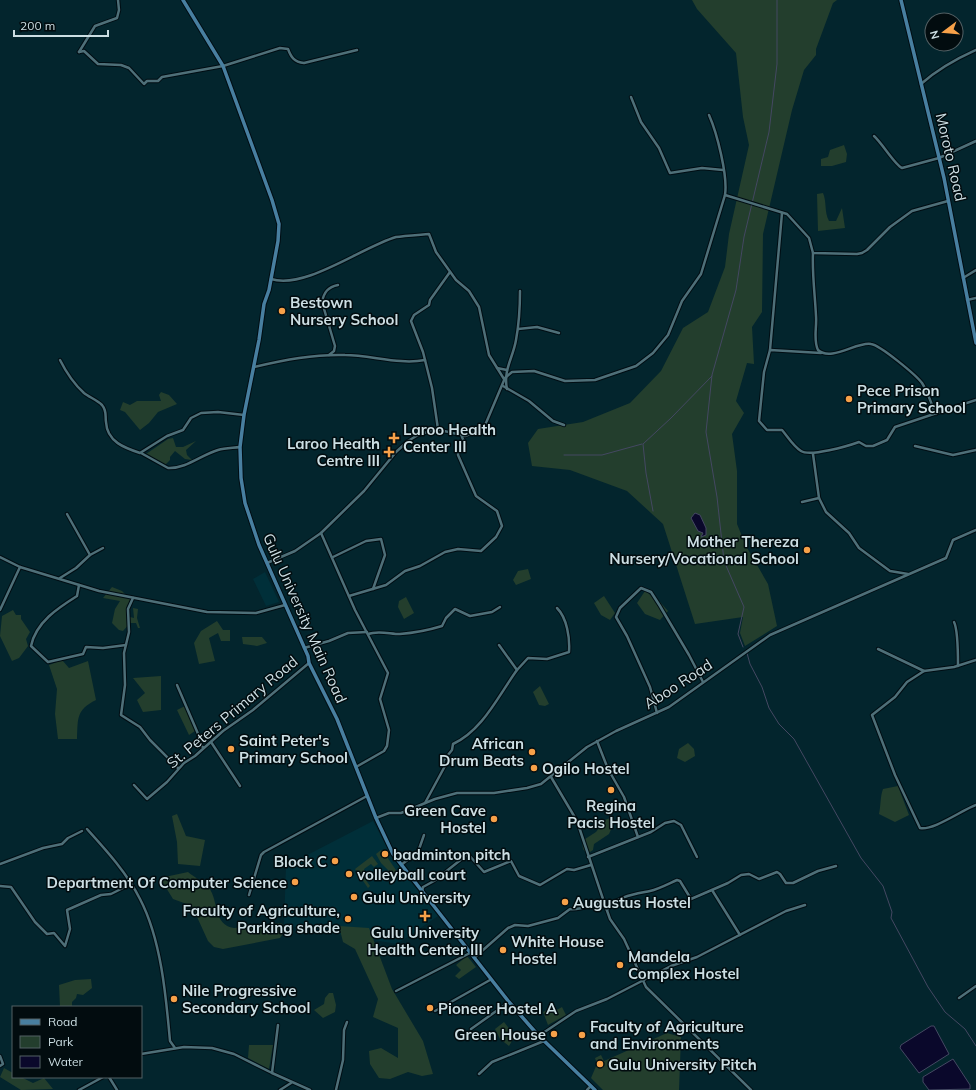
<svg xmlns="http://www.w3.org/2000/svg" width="976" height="1090" viewBox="0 0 976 1090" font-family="Mulish,sans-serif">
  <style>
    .built { fill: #002f39 }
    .green { fill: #233e2d }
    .water { fill: #0a082b; stroke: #444862 }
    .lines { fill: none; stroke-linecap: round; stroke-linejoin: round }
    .stream { stroke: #444862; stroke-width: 1 }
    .street-casing { stroke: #000d13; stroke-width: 4.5 }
    .secondary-casing { stroke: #000d13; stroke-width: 5.5 }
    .street { stroke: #4e6f78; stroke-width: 2.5 }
    .secondary { stroke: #487fa0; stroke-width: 3.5 }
    .poi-dot { fill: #f7a149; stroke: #020c0f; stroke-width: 1.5 }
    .labels { text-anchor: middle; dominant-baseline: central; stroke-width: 3; stroke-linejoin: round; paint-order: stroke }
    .street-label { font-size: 15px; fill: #ccdee3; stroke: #020c0f }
    .poi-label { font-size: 15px; font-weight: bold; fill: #ccdee3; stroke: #020c0f; text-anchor: start }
  </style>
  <rect width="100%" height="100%" fill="#03252d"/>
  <g class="built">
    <path d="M265 572 279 602 266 606 253 579Z"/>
    <path d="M373 821 390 853 400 868V872L403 876 407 877 438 916 397 944 284 925 286 866Z"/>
  </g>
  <g class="green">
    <path d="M692 0H837L833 3 816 49V55L804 70 792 110 763 234 762 312 752 327 754 364 747 363 736 401 744 413 732 434 737 471V524L746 546 768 584 777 626 745 646 740 633 743 617 695 624 663 524 627 491 570 470 532 466 528 443 538 429 583 422 630 403 661 371 683 328 708 312 725 267 729 234 749 145 743 117 736 53 697 9Z"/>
    <path d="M844 145 847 154 846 162 832 166H821V159L828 157 830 150Z"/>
    <path d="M823 193C827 202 824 212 829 221H836L842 208 845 228 818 231 817 194Z"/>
    <path d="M161 392 169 395 177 404 158 412 149 423 140 430 125 412 120 410 123 402 130 405 137 401H161L159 395Z"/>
    <path d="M173 438 176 447H183L196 441 186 450 187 455 192 460 185 459 175 451 170 457V460L165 465 146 454 168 439Z"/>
    <path d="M528 569 531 579 516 585 513 580 518 571Z"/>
    <path d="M112 587 122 591 134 603 127 605 126 616 134 618 133 608 138 609 137 618 140 628H138L136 623H130L123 631 119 630 112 623 115 609 120 601 103 598Z"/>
    <path d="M645 591 660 602 668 611 660 620 645 614 637 603Z"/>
    <path d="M604 596 615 613 610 620 601 615 594 603Z"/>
    <path d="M406 597 414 613 404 619 398 607 399 601Z"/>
    <path d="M13 610 16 615H21V619L30 632 26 639 28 646 19 658 12 661 0 636 2 616Z"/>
    <path d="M217 621 223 630H230V641H221L218 633 209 638 215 661 199 664 194 643 201 631Z"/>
    <path d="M242 637H262L267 643 257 646 243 644Z"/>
    <path d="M62 660 69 668 88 661 96 700C76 710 78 718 77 739H58L55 714 57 689 49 665Z"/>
    <path d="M161 676V710L143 712 137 700 145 693 133 678Z"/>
    <path d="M540 686 549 704 545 706 539 705 533 692Z"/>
    <path d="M187 705 198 729 189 735 177 710Z"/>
    <path d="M688 743 694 749 695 756 685 762 677 758 679 749Z"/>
    <path d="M898 786 909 815 895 822 879 814C881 805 880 797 883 789Z"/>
    <path d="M177 814 186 836 205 840 200 866 178 864 177 842 172 816Z"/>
    <path d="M610 818 613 825 609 834 594 844 593 850 587 854 583 849 582 841 596 832 599 828 597 823Z"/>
    <path d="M381 850 385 854 398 873 394 876 381 863 376 854Z"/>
    <path d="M372 856 378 864 374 867 371 864 364 869 365 874 363 876 370 886 368 888 355 869Z"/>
    <path d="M188 872C194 877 204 882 209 888 219 901 213 925 234 928L281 923 287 928 280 938 223 949 214 947 208 941 192 906 173 899 160 878Z"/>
    <path d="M339 926 369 928 392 989 423 1041 433 1074 422 1076 408 1072 390 1079 379 1078 370 1064 369 1051 381 1048 398 1058V1028L373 1017 378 999 355 949 343 942Z"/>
    <path d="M467 956 476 967 459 979 455 976 461 970 456 965Z"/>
    <path d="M91 979 92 988 83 995 77 994 76 998 72 1002V1007H60L59 985 75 980Z"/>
    <path d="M329 993H333L336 1005 335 1012 323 1018 314 1010 324 1004 325 998Z"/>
    <path d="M562 1007 566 1015 548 1025 543 1012 547 1010 551 1013Z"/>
    <path d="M504 1022 515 1036 509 1046 500 1039 495 1029Z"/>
    <path d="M667 1033 681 1037 679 1090H603L591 1078 597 1064 595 1058 601 1055 604 1061Z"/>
    <path d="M249 1045H273L269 1069 248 1058Z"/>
    <path d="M4 1068 13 1073V1077H21L33 1083 44 1078 53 1089 21 1090 0 1077Z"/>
  </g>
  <g class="water">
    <path d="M695 513 700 515 706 528V535L701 537 703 533 698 531 691 518Z"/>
    <path d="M931 1026H934L949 1054 919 1073 900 1048 901 1045Z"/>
    <path d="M953 1059 970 1085V1089L929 1090 923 1082V1077Z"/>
  </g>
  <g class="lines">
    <g class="stream">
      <path d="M564 455H602L642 444"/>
      <path d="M653 511 646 473 643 444 671 418 712 376"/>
      <path d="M743 647 738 634 744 607 724 561 717 497 706 432 712 375 736 290 744 237 769 132 777 64V0"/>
      <path d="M747 653 750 664 762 687 769 708 779 724 794 739 861 858 883 886 892 912 891 918 928 987 945 1012 965 1029 976 1046"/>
    </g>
    <defs>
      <g id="street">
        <path d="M79 52 84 51 98 64 121 65 129 68 144 84 147 81H158L162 77 223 66 280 48 288 49C291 57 294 62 304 63L357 50"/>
        <path d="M79 52 95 26 117 18 119 10 118 0"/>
        <path d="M921 84C938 69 956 59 976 50"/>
        <path d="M631 97 641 122 659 148 670 173 702 168 723 170"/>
        <path d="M874 136C882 143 895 165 902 168L939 158 976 141"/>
        <path d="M725 195 787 214 809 238 813 253 857 254 862 253 867 250 890 227 912 211 948 201"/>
        <path d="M813 253C812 274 815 295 816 316 817 327 813 340 818 350 831 362 858 341 871 344 880 345 916 375 922 383 928 392 931 404 936 414"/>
        <path d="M963 278 976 270"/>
        <path d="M271 279C305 290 362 247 396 237 403 236 417 235 429 234L436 252 456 280 469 291 479 307 489 355 504 379"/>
        <path d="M967 300 976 298"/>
        <path d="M518 329 537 327 559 333"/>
        <path d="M770 350 782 213"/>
        <path d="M821 353 770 350 764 372 759 421 767 430H782C788 437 793 446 801 451 810 457 848 446 859 442L866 446H873L887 440 895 427 976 400"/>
        <path d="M329 355 334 351 335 346 322 302C324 292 328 287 338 285"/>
        <path d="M60 360C66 372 74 384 84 393 89 397 97 400 102 405 107 411 105 415 106 422 107 442 125 448 140 453L167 436 183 430 191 418 201 413 218 412 244 415"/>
        <path d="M254 367C284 360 314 354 345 355 371 355 399 365 425 360"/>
        <path d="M497 368 507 370"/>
        <path d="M503 386 529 401 553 421 564 425"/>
        <path d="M507 389C503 370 513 358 516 340 519 324 520 307 520 291"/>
        <path d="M438 429 432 388 423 352 411 321 414 315 429 305 430 300 450 272"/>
        <path d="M915 446 953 455 976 450"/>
        <path d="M141 453 168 468C186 469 201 455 218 450 225 448 233 448 240 447"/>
        <path d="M813 454 819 498 826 512 849 533 859 548 890 571 908 574"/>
        <path d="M802 502 819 498"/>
        <path d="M67 514 90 555"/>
        <path d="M321 533 355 610 388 673 380 699 389 730 387 746 384 751 356 767"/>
        <path d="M0 557 20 567 99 591 207 612 256 613 285 605"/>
        <path d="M333 557 366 541 381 539 385 555 373 589"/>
        <path d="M267 563 295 551 321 533 364 491 396 452 408 441 418 435 436 429 465 436 481 430 486 423 505 378 512 372 534 371 565 381 595 380 636 366 653 353 668 335 682 301 701 274 725 195C728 176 717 133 709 115"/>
        <path d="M60 578 76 568 90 555 103 548"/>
        <path d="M79 585 77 596C58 608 36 622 31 646L48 662 83 654 86 647 103 648 126 645"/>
        <path d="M349 596 386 585 405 571 420 566 445 552 458 549 481 551 496 537 502 526 497 511 476 496 458 455V450L465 444 462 437"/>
        <path d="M133 598 128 609 129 632 124 653 125 685 121 715 140 727 150 740 178 768"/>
        <path d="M0 610 20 567"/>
        <path d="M954 622C958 630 958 655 958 666"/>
        <path d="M368 634C378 630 390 634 400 634 413 633 429 630 442 626L446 618 455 609 470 616 492 612 500 607"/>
        <path d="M499 645 517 670"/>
        <path d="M304 648 329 641 348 633 367 632"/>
        <path d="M878 649 924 671"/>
        <path d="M976 660 954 667 924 671 907 682 895 697 872 715 895 775 920 828C933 831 962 810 976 805"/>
        <path d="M177 685 199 736 196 743 203 747"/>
        <path d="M657 713 650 687 627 636 616 617 620 608 641 588 651 592 660 606 689 655 703 682"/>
        <path d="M597 741 608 769 624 797 638 837"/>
        <path d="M211 742 240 786"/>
        <path d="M551 777 577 821 604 902"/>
        <path d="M134 785 147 799 167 782 184 763 195 756 223 731 253 710 309 663"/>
        <path d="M425 803 445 766 443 761 452 750 453 744C483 730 498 696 517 670L528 658 547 659 569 652C570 638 567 618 557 608"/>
        <path d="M376 818 389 813H401L435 799 457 793H494L527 788 541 784 587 747 616 731 669 707 770 635 946 558 953 540 976 530"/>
        <path d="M87 829C106 850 127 873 140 899 161 939 166 996 170 1041L175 1048"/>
        <path d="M588 857 651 832 665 823 674 821 681 825 697 857"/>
        <path d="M0 864 43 848 62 844 68 838 82 831"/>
        <path d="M401 865 418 852 424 835"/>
        <path d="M0 886 11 887 35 922 47 934 54 933 65 946 70 929 67 910 101 895 111 894 131 884"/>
        <path d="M712 890 740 935"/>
        <path d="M422 892 423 887 434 881 468 854 484 872 511 861 519 876 540 885 567 869 574 870 591 865"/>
        <path d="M249 895 261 855 264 852 367 796"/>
        <path d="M607 910C616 896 635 894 650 891 659 889 668 884 677 880L680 881 691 899 728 883 741 875 749 874 759 879 777 872 780 874 786 883H793L818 871 836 866"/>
        <path d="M474 958 508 928 515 925 528 926 558 918 570 909C578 911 594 904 604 902L610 919 624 939 646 987 751 1090"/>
        <path d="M396 991 470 953"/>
        <path d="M959 998 976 986"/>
        <path d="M435 1011 490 980"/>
        <path d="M471 1029 509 1002"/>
        <path d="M537 1034 543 1033 576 1011 607 999 671 966 697 957 786 911 805 905"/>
        <path d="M141 1054 184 1047 212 1048 234 1054 272 1073 310 1090"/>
        <path d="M0 1056 3 1064 0 1066"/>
        <path d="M272 1073 278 1025"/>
        <path d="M479 1074 492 1062 544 1041"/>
        <path d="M109 1077 117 1090"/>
        <path d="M79 1090 103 1077"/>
        <path d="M280 1090 291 1083"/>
        <path d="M336 1090 343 1060 344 1030 347 1022"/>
        <path d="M587 1090 591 1086"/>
      </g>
      <g id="secondary">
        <path d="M183 0 223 66 272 200 279 224 278 241 269 290 264 304 259 340 244 415 240 447 241 478 245 503 259 545 308 656 309 663 337 719 376 818 393 854 509 1002 537 1034 595 1090"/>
        <path d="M901 0 944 178 976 343"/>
      </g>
    </defs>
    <use href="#street" class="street-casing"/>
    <use href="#secondary" class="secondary-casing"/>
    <use href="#street" class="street"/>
    <use href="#secondary" class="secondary"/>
  </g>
  <g class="poi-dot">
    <circle cx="282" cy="311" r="4"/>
    <circle cx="849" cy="399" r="4"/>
    <path d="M392 432h4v4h4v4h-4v4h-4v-4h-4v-4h4z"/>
    <path d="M387 446h4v4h4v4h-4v4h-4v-4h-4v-4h4z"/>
    <circle cx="807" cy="550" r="4"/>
    <circle cx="231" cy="749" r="4"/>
    <circle cx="532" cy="752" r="4"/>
    <circle cx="534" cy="768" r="4"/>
    <circle cx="611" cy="790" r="4"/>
    <circle cx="494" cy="819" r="4"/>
    <circle cx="385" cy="854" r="4"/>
    <circle cx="335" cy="861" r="4"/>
    <circle cx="349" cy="874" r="4"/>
    <circle cx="295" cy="882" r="4"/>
    <circle cx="354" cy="897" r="4"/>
    <circle cx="565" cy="902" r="4"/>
    <path d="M423 910h4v4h4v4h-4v4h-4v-4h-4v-4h4z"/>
    <circle cx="348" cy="919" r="4"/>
    <circle cx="503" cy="950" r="4"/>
    <circle cx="620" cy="965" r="4"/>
    <circle cx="174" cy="999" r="4"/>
    <circle cx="430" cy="1008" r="4"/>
    <circle cx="554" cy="1034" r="4"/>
    <circle cx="582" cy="1035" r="4"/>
    <circle cx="600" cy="1064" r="4"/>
  </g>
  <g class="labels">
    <g class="street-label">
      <text transform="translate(951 157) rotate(77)">Moroto Road</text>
      <text transform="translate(305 618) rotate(66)">Gulu University Main Road</text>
      <text transform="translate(678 684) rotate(-33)">Aboo Road</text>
      <text transform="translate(232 712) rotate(-40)">St. Peters Primary Road</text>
    </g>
    <g class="poi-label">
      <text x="290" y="302">Bestown<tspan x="290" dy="17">Nursery School</tspan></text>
      <text x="857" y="390">Pece Prison<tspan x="857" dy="17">Primary School</tspan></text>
      <text x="403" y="429">Laroo Health<tspan x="403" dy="17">Center III</tspan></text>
      <text x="380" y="443" text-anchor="end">Laroo Health<tspan x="380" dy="17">Centre III</tspan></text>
      <text x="799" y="541" text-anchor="end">Mother Thereza<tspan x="799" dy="17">Nursery/Vocational School</tspan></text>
      <text x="239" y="740">Saint Peter's<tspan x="239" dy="17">Primary School</tspan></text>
      <text x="524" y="743" text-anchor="end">African<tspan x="524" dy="17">Drum Beats</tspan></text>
      <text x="542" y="768">Ogilo Hostel</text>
      <text x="611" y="805" text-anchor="middle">Regina<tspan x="611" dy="17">Pacis Hostel</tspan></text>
      <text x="486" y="810" text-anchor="end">Green Cave<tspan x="486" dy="17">Hostel</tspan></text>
      <text x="393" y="854">badminton pitch</text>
      <text x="327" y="861" text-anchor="end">Block C</text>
      <text x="357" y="874">volleyball court</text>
      <text x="287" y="882" text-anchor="end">Department Of Computer Science</text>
      <text x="362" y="897">Gulu University</text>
      <text x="573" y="902">Augustus Hostel</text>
      <text x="340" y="910" text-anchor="end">Faculty of Agriculture,<tspan x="340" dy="17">Parking shade</tspan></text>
      <text x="425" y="932" text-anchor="middle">Gulu University<tspan x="425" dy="17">Health Center III</tspan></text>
      <text x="511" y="941">White House<tspan x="511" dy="17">Hostel</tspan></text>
      <text x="628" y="956">Mandela<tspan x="628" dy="17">Complex Hostel</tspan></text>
      <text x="182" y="990">Nile Progressive<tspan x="182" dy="17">Secondary School</tspan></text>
      <text x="438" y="1008">Pioneer Hostel A</text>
      <text x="590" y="1026">Faculty of Agriculture<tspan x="590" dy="17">and Environments</tspan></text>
      <text x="546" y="1034" text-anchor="end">Green House</text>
      <text x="608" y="1064">Gulu University Pitch</text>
    </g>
  </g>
  <rect x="12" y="1006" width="130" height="72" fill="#020c0f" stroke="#536064"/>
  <rect x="20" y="1019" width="20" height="6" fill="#487fa0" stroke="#536064"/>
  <text x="48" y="1026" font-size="12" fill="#ccdee3">Road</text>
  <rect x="20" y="1036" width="20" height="12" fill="#233e2d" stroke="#536064"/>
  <text x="48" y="1046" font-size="12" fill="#ccdee3">Park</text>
  <rect x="20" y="1056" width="20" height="12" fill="#0a082b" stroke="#536064"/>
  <text x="48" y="1066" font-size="12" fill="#ccdee3">Water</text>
  <g transform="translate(944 32) rotate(254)"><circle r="19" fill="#020c0f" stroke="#536064"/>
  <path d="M0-3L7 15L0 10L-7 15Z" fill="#f7a149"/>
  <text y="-6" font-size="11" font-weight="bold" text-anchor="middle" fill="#ccdee3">N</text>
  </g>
  <path d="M14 30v6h94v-6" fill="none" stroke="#ccdee3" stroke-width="2"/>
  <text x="20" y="30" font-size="12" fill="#ccdee3" stroke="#020c0f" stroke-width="3" paint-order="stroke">200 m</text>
</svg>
